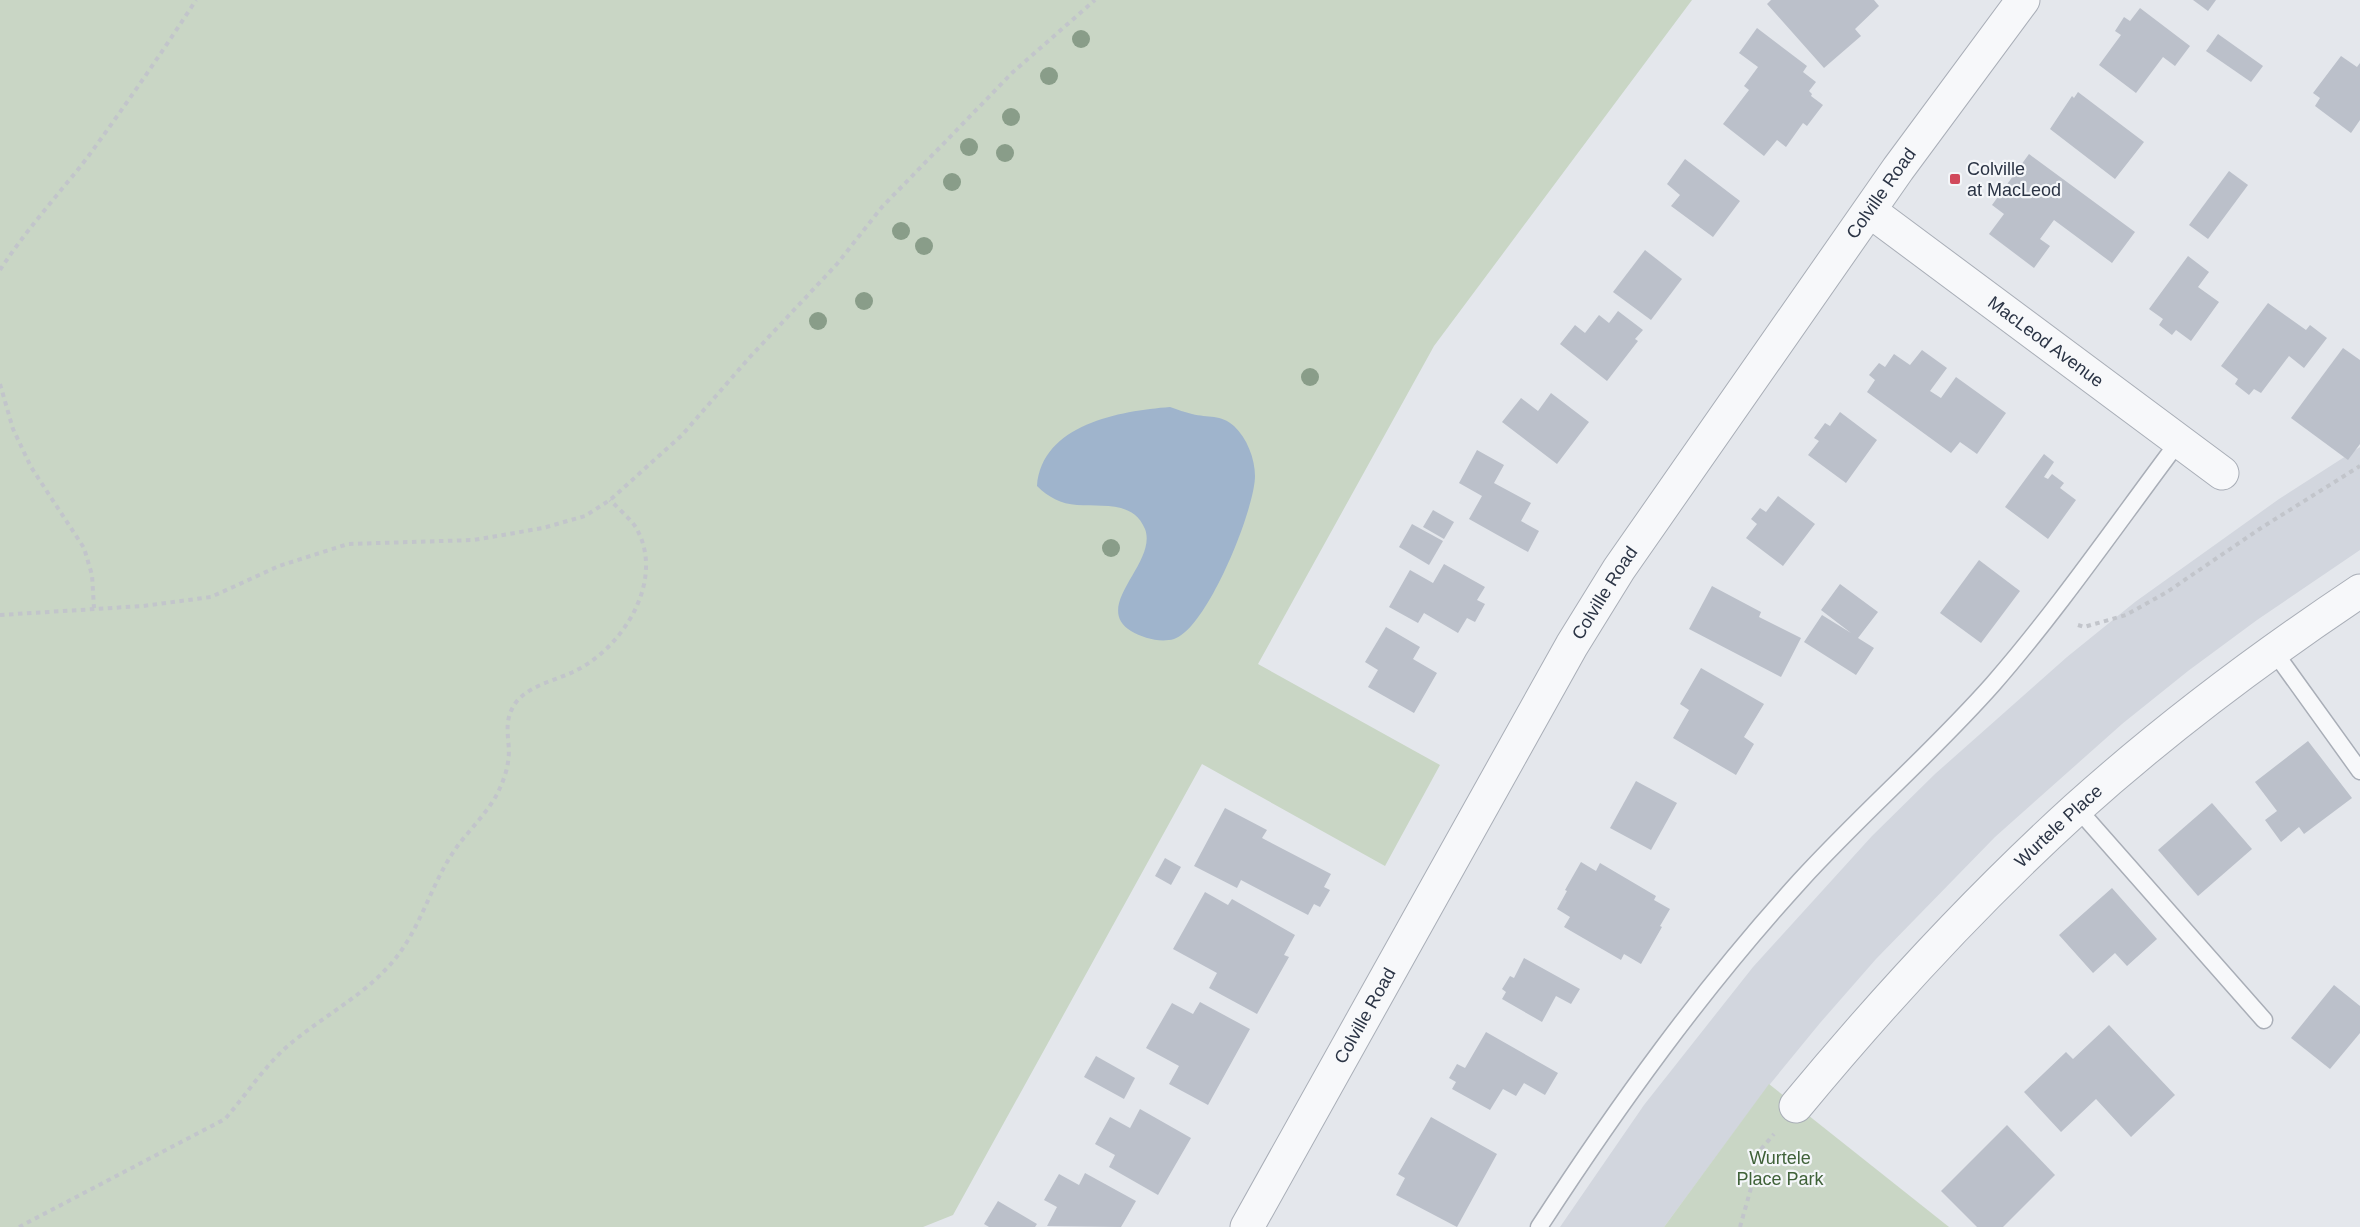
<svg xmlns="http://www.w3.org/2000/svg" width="2360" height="1227" viewBox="0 0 2360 1227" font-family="Helvetica,sans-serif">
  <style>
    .built { fill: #d2d6de }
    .green { fill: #c9d6c5 }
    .water { fill: #9fb4cc }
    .building { fill: #bbc0ca }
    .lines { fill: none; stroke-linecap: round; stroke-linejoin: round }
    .service-casing { stroke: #a9aeb7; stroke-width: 19 }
    .minor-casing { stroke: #a9aeb7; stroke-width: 35 }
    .tertiary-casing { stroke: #a9aeb7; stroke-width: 35 }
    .path { stroke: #c2c5cb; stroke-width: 4; stroke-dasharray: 4.5 4.5; stroke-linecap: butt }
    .service { stroke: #f7f8fa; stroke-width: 16 }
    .minor { stroke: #f7f8fa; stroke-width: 33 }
    .tertiary { stroke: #f7f8fa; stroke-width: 33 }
    .tree { fill: #899d89 }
    .poi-dot { fill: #d1495b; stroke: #f4f6f9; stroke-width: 2 }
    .labels { text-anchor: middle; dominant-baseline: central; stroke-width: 4.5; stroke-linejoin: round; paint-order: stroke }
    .poi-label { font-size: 18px; fill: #2b3445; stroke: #f4f6f9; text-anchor: start }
    .street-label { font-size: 18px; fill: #2b3445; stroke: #f4f6f9 }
    .park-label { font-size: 18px; fill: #3f6138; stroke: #f4f6f9 }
  </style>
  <rect width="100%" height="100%" fill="#e4e7ec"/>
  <path class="built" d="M2360 447V550L2257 620 2188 671 2122 724 1995 837 1876 959 1820 1023 1766 1089 1664 1227H1560L1644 1105 1753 967 1872 836 1935 774 2067 657 2135 602 2279 499Z"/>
  <g class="green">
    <path d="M0 0H1692L1434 346 1258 664 1440 765 1385 866 1202 764 953 1215 923 1227H0Z"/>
    <path d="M1769 1084 1949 1227H1664Z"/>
  </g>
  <path class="water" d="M1170 407C1178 410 1185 412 1192 414 1208 418 1221 414 1234 426 1247 438 1255 459 1255 476 1255 509 1207 629 1174 639 1160 643 1143 638 1131 631 1091 606 1158 563 1145 529 1133 500 1101 507 1077 505 1061 504 1048 497 1037 486 1042 424 1120 411 1170 407Z"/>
  <g class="building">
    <path d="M1771 0H1874L1879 6 1855 29 1861 36 1824 68 1767 4Z"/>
    <path d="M2193 0H2216L2208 11Z"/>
    <path d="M2140 8 2190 46 2175 66 2163 57 2136 93 2099 65 2121 35 2115 31 2124 17 2130 21Z"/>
    <path d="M1757 28 1807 66 1803 72 1816 82 1809 91 1812 94 1811 96 1823 105 1807 126 1803 123 1786 147 1777 140 1764 156 1723 124 1749 90 1744 86 1758 67 1739 53Z"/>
    <path d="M2218 34 2263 66 2251 82 2206 51Z"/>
    <path d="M2341 56 2357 67 2360 63V120L2351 133 2315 106 2320 98 2313 93Z"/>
    <path d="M2078 92 2144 142 2115 179 2050 129 2072 96 2074 98Z"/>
    <path d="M2029 154 2135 232 2112 263 2054 220 2040 239 2050 246 2034 268 1989 234 2004 214 1992 205Z"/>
    <path d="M1685 159 1740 201 1713 237 1671 206 1680 195 1667 184Z"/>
    <path d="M2229 171 2248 185 2208 239 2189 225Z"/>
    <path d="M1645 250 1682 279 1651 320 1613 292Z"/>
    <path d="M2188 256 2209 272 2198 287 2219 302 2191 341 2176 330 2172 335 2159 325 2163 319 2149 309Z"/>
    <path d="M2268 303 2306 330 2310 325 2327 338 2304 368 2289 356 2261 393 2254 389 2249 395 2235 384 2238 379 2221 366Z"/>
    <path d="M1618 311 1643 330 1635 339 1638 341 1607 381 1560 344 1575 325 1585 333 1599 315 1609 323Z"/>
    <path d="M2343 348 2360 360V444L2348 460 2291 418Z"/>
    <path d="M1922 350 1947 368 1930 391 1941 398 1956 377 2006 413 1977 454 1960 442 1951 453 1867 392 1875 380 1869 375 1879 363 1885 367 1894 354 1910 365Z"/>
    <path d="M1551 393 1589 422 1557 464 1502 422 1521 398 1538 411Z"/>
    <path d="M1840 412 1877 440 1846 483 1808 455 1819 441 1814 438 1825 423 1830 426Z"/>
    <path d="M1477 450 1504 465 1494 483 1531 503 1521 521 1539 531 1528 552 1469 519 1482 496 1459 483Z"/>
    <path d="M2044 454 2054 462 2044 477 2048 479 2052 474 2064 483 2060 488 2076 500 2048 539 2005 507Z"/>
    <path d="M1778 496 1815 524 1783 566 1746 538 1757 524 1751 519 1760 508 1766 512Z"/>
    <path d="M1433 510 1454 522 1444 539 1423 527Z"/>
    <path d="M1412 524 1443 541 1429 565 1399 547Z"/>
    <path d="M1979 560 2020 591 1981 643 1940 613Z"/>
    <path d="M1444 564 1485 587 1477 600 1485 604 1475 622 1467 618 1458 633 1424 613 1418 623 1389 607 1410 570 1433 583Z"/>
    <path d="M1840 584 1878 612 1858 638 1874 648 1856 675 1804 642 1822 615 1851 633 1821 610Z"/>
    <path d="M1712 586 1761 612 1759 617 1801 638 1781 677 1689 629Z"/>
    <path d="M1386 627 1420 647 1413 659 1437 673 1414 713 1368 687 1378 670 1365 662Z"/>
    <path d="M1701 668 1764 704 1744 737 1754 744 1736 775 1673 738 1689 710 1680 704Z"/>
    <path d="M2308 741 2352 798 2304 834 2299 827 2281 842 2265 820 2277 811 2255 782Z"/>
    <path d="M1636 781 1677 803 1651 850 1610 828Z"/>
    <path d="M2212 803 2252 849 2198 896 2158 850Z"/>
    <path d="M1225 808 1267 830 1262 838 1331 874 1324 887 1330 890 1320 907 1314 904 1308 915 1241 880 1237 888 1194 866Z"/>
    <path d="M1165 858 1181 867 1171 885 1155 876Z"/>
    <path d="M1581 862 1596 871 1600 863 1656 896 1654 900 1670 909 1660 926 1662 927 1641 964 1624 954 1621 960 1564 927 1570 917 1557 909 1567 891 1565 890Z"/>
    <path d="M2112 888 2157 939 2127 966 2115 953 2093 973 2059 935Z"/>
    <path d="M1205 892 1228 905 1232 899 1295 935 1284 955 1289 957 1257 1014 1209 988 1217 973 1173 949Z"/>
    <path d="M1524 958 1580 989 1571 1004 1556 996 1542 1022 1502 999 1506 992 1502 989 1510 976 1514 978Z"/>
    <path d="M2334 985 2360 1006V1033L2330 1069 2291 1038Z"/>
    <path d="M1200 1002 1250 1029 1208 1105 1169 1084 1179 1066 1146 1048 1172 1003 1193 1014Z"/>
    <path d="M2109 1025 2175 1095 2131 1137 2096 1099 2061 1132 2024 1092 2066 1052 2073 1059Z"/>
    <path d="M1486 1032 1558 1073 1545 1095 1524 1083 1516 1096 1503 1089 1490 1110 1452 1089 1456 1082 1449 1078 1457 1064 1465 1068Z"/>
    <path d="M1096 1056 1135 1078 1124 1099 1084 1077Z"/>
    <path d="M1140 1109 1191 1138 1158 1195 1109 1167 1115 1155 1095 1144 1110 1117 1130 1128Z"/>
    <path d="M1431 1117 1497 1154 1457 1227 1396 1195 1405 1178 1398 1174Z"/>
    <path d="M2007 1125 2055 1175 2003 1227H1977L1941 1191Z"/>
    <path d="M1085 1173 1136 1201 1121 1227 1047 1226 1057 1207 1044 1200 1059 1174 1079 1185Z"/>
    <path d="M998 1201 1037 1224 1035 1227H989L984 1224Z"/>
  </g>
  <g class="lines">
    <defs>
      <g id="service">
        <path d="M2273 650 2360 771"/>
        <path d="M2077 808 2264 1020"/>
        <path d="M1539 1227C1619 1104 1701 990 1800 881 1862 813 1932 753 1993 684 2060 607 2118 522 2179 441"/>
      </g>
      <g id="minor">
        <path id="s1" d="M1870 211 2222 473"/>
        <path id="s2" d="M1796 1106C1883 1001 1975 901 2076 809 2165 729 2261 657 2360 591"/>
      </g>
      <g id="tertiary">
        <path id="s3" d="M1247 1227 1572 645 1619 569 1898 169 2023 0"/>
      </g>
    </defs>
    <use href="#service" class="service-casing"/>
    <use href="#minor" class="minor-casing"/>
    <use href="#tertiary" class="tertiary-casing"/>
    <g class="path">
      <path d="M0 270C26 230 58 195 87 158 125 106 161 54 196 0"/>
      <path d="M0 384 13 429 31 467 84 548 92 575 94 608"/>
      <path d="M0 615 143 606 211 597 279 566 348 544 474 540 543 528 585 516 610 500 682 435 749 358 837 264 882 207 1013 72 1095 0"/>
      <path d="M2078 625 2084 627 2126 615 2167 592 2261 528 2360 466"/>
      <path d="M19 1227 225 1119C247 1094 265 1065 290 1044 327 1013 373 991 401 951 422 921 432 885 452 854 466 832 489 813 500 788 503 781 507 771 508 762 512 741 500 723 517 701 532 684 558 680 577 670 624 646 667 578 635 526 628 517 618 508 610 500"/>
      <path d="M1740 1227 1751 1188 1754 1164 1762 1148 1774 1134"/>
    </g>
    <use href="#service" class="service"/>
    <use href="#minor" class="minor"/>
    <use href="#tertiary" class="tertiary"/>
  </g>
  <g class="tree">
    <circle cx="1081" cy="39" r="9"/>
    <circle cx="1049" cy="76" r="9"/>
    <circle cx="1011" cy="117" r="9"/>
    <circle cx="969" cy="147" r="9"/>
    <circle cx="1005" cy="153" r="9"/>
    <circle cx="952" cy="182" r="9"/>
    <circle cx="901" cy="231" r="9"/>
    <circle cx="924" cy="246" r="9"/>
    <circle cx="864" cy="301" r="9"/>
    <circle cx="818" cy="321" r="9"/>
    <circle cx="1310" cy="377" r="9"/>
    <circle cx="1111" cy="548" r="9"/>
  </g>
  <rect class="poi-dot" x="1949" y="173" width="12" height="12" rx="3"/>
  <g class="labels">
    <g class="poi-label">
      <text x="1967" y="169">Colville<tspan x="1967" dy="21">at MacLeod</tspan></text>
    </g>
    <g class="street-label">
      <text stroke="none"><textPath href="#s3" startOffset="1214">Colville Road</textPath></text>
      <text stroke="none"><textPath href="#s1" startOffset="219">MacLeod Avenue</textPath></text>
      <text stroke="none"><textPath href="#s3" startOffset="728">Colville Road</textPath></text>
      <text stroke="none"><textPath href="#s2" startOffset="384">Wurtele Place</textPath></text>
      <text stroke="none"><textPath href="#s3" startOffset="242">Colville Road</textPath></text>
    </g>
    <g class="park-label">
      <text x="1780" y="1158">Wurtele<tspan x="1780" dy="21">Place Park</tspan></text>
    </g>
  </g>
</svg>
